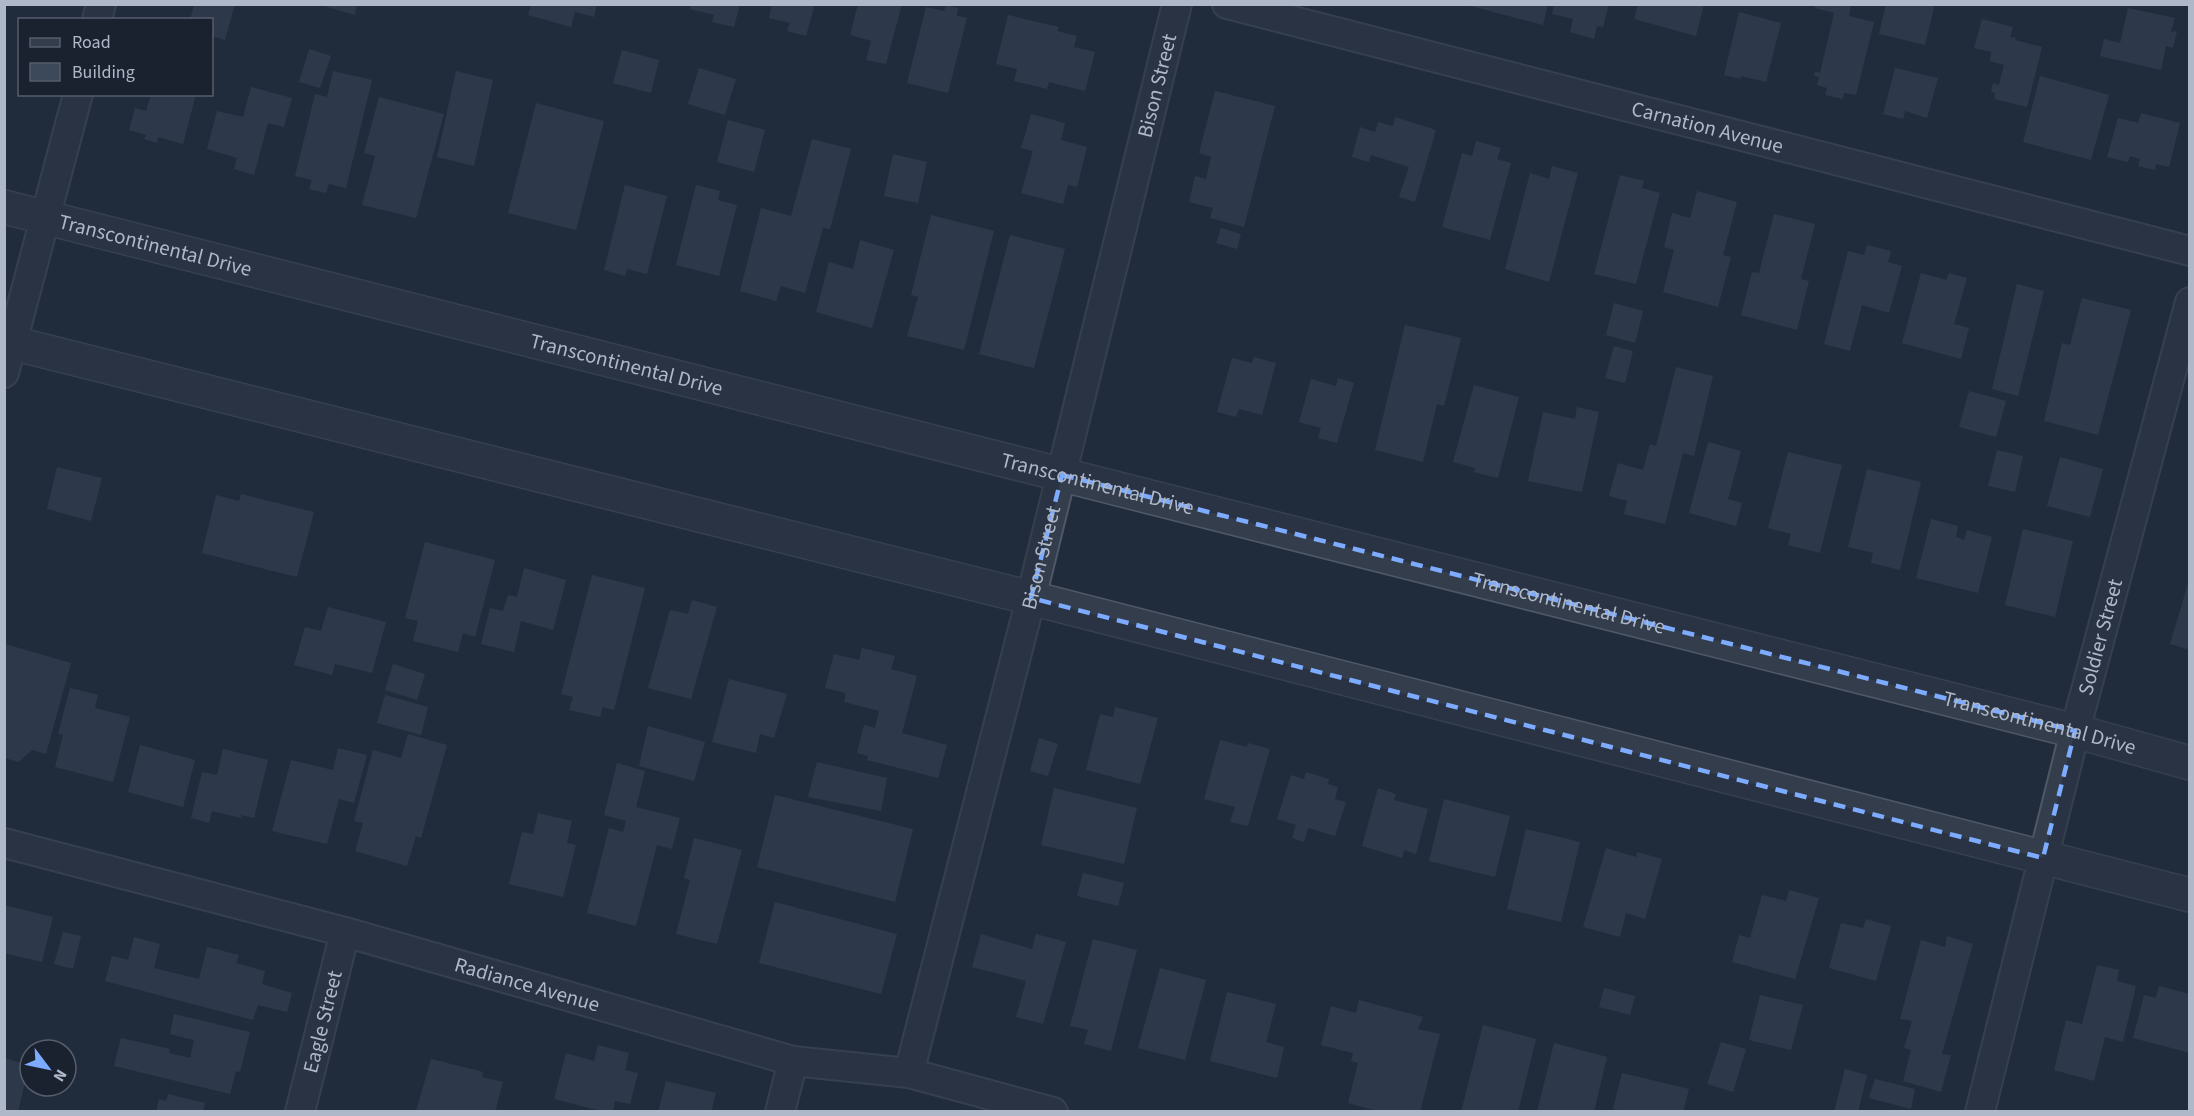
<svg xmlns="http://www.w3.org/2000/svg" width="2194" height="1116" viewBox="0 0 2194 1116" font-family="'Source Sans 3',sans-serif">
  <style>
    .building { fill: #3c495b }
    .lines { fill: none; stroke-linecap: round; stroke-linejoin: round }
    .minor-casing { stroke: #4f5866; stroke-width: 32 }
    .tertiary-casing { stroke: #4f5866; stroke-width: 36 }
    .minor { stroke: #343d4c; stroke-width: 28 }
    .tertiary { stroke: #343d4c; stroke-width: 33 }
    .marked { fill: none; stroke: #7dabff; stroke-width: 4.5; stroke-dasharray: 12 8; stroke-linejoin: round }
    .labels { text-anchor: middle; dominant-baseline: central; stroke-width: 4.5; stroke-linejoin: round; paint-order: stroke }
    .street-label { font-size: 21px; fill: #afb8c8; stroke: #1a2230 }
  </style>
  <rect width="100%" height="100%" fill="#202b3c"/>
  <g class="building">
    <path d="M194 4H235L225 40 212 36V20H190Z"/>
    <path d="M317 4H357L355 15Z"/>
    <path d="M531 4H597L594 17 575 12 571 27 528 15Z"/>
    <path d="M691 4H740L734 27 712 22 714 15 690 9Z"/>
    <path d="M772 4H815L806 36 787 31 790 23 769 18Z"/>
    <path d="M858 4H902L886 64 866 60 871 41 850 35Z"/>
    <path d="M1463 4H1548L1543 25Z"/>
    <path d="M1554 4H1609L1603 27 1597 26 1594 39 1570 32 1573 19 1552 14Z"/>
    <path d="M1638 4H1704L1696 36 1634 19Z"/>
    <path d="M1816 4H1851L1849 16 1874 22 1856 95 1844 93 1843 99 1825 95 1827 88 1817 85 1819 77 1814 76 1815 71 1820 73 1834 13 1815 8Z"/>
    <path d="M1886 4H1935L1925 45 1879 34Z"/>
    <path d="M946 5 958 8 957 16 967 18 948 93 907 83 926 7 944 11Z"/>
    <path d="M2128 8 2175 18 2171 32 2177 31 2173 48 2166 46 2161 70 2100 56 2104 39 2120 43Z"/>
    <path d="M1739 12 1781 23 1766 82 1741 76V79L1724 75Z"/>
    <path d="M1008 15 1059 27 1057 31 1077 36 1074 47 1095 52 1085 91 1049 82 1047 89 1014 81 1017 69 996 64Z"/>
    <path d="M1982 19 2013 27 2010 37 2016 38 2015 40 2042 47 2027 107 1994 99 1995 93 1991 92 1993 83 1999 85 2004 65 1990 61 1991 52 1974 48Z"/>
    <path d="M309 49 331 56 320 88 299 82Z"/>
    <path d="M622 50 659 60 651 93 613 83Z"/>
    <path d="M699 68 736 79 725 115 688 104Z"/>
    <path d="M1895 68 1938 78 1927 118 1905 111 1903 119 1883 114Z"/>
    <path d="M333 71 372 80 346 188 329 184 326 193 309 189 312 180 295 176 315 94 327 97Z"/>
    <path d="M456 71 493 80 474 166 437 157Z"/>
    <path d="M2040 76 2109 95 2091 160 2023 142Z"/>
    <path d="M251 87 292 98 284 127 268 123 254 175 234 169 237 158 207 149 217 111 243 117Z"/>
    <path d="M1215 91 1275 106 1244 227 1210 218 1213 208 1189 202 1195 176 1206 179 1211 157 1199 153Z"/>
    <path d="M151 94H196L183 144 158 137 157 143 144 139 146 135 129 130 135 108 146 111Z"/>
    <path d="M379 97 444 114 416 218 362 205 375 156 364 153Z"/>
    <path d="M536 103 604 121 576 230 508 213Z"/>
    <path d="M2141 113 2180 123 2169 167 2156 164 2155 170 2138 166 2140 159 2130 156 2128 162 2107 157 2118 118 2138 123Z"/>
    <path d="M1031 114 1065 123 1061 140 1087 147 1077 187 1068 185 1063 204 1021 193 1033 151 1021 148Z"/>
    <path d="M1395 117 1436 130 1415 202 1399 197 1409 167 1371 155 1369 162 1352 157 1360 127 1375 132 1378 122 1393 126Z"/>
    <path d="M728 120 765 130 754 172 717 162Z"/>
    <path d="M812 139 851 149 830 229 823 228 805 293 781 286 776 301 740 291 761 208 791 216Z"/>
    <path d="M1476 141 1501 148 1497 159 1511 163 1490 240 1442 227 1462 153 1472 156Z"/>
    <path d="M893 154 927 162 918 203 884 196Z"/>
    <path d="M1552 166 1578 173 1549 282 1505 269 1530 173 1549 179Z"/>
    <path d="M1620 175 1644 181 1642 188 1660 193 1636 284 1594 274Z"/>
    <path d="M625 185 667 196 647 274 627 269 625 276 604 270Z"/>
    <path d="M696 185 720 191 718 200 737 205 719 276 676 265Z"/>
    <path d="M1697 191 1737 202 1723 255 1731 257 1718 307 1663 292 1674 250 1664 247 1672 213 1690 218Z"/>
    <path d="M1774 214 1815 224 1801 279 1809 281 1797 330 1741 315 1752 272 1759 273Z"/>
    <path d="M931 215 994 231 964 350 907 336 918 297 911 295Z"/>
    <path d="M1221 228 1241 234 1237 249 1216 243Z"/>
    <path d="M1010 235 1065 249 1034 368 979 354Z"/>
    <path d="M860 240 894 250 872 328 816 312 829 262 853 269Z"/>
    <path d="M1867 245 1891 251 1888 262 1902 266 1889 313 1862 305 1850 351 1824 344 1848 251 1864 255Z"/>
    <path d="M1921 273 1946 280 1949 273 1967 278 1954 324 1969 328 1961 359 1902 343Z"/>
    <path d="M2017 284 2044 291 2018 396 1992 389Z"/>
    <path d="M2082 298 2131 310 2098 435 2044 421 2062 343 2070 345Z"/>
    <path d="M1614 303 1643 311 1635 343 1606 335Z"/>
    <path d="M1405 325 1461 338 1444 406 1437 404 1423 462 1375 450Z"/>
    <path d="M1614 346 1633 351 1625 383 1605 378Z"/>
    <path d="M1254 357 1276 363 1262 415 1239 409 1236 417 1217 412 1232 358 1252 363Z"/>
    <path d="M1676 367 1713 376 1694 456 1683 453 1665 524 1624 514 1627 501 1609 496 1618 463 1643 470 1650 444 1656 446Z"/>
    <path d="M1338 378 1354 383 1337 443 1318 438 1321 428 1299 422 1311 379 1336 386Z"/>
    <path d="M1474 385 1519 397 1498 478 1474 472 1475 468 1453 462Z"/>
    <path d="M1969 391 2006 401 1996 437 1959 427Z"/>
    <path d="M1577 407 1599 412 1582 492 1528 481 1543 412 1575 419Z"/>
    <path d="M1708 442 1741 451 1728 499 1742 503 1736 526 1689 513Z"/>
    <path d="M1997 450 2023 456 2015 492 1988 486Z"/>
    <path d="M1788 452 1842 465 1820 553 1788 545 1791 534 1768 528Z"/>
    <path d="M2060 457 2103 469 2090 517 2047 506Z"/>
    <path d="M57 467 102 478 91 521 47 509Z"/>
    <path d="M1867 469 1921 482 1900 570 1871 563 1873 553 1848 547Z"/>
    <path d="M241 494 314 512 297 577 202 553 216 495 239 501Z"/>
    <path d="M1931 519 1958 526 1956 537 1964 540 1967 530 1992 537 1978 593 1916 578Z"/>
    <path d="M2023 529 2073 541 2055 617 2005 605Z"/>
    <path d="M425 542 495 560 475 637 463 633 458 652 413 641 418 621 405 618Z"/>
    <path d="M524 568 566 580 553 630 521 621 514 652 481 644 490 608 503 611 508 595 517 597Z"/>
    <path d="M592 575 645 588 614 710 603 707 600 717 569 710 573 697 561 694Z"/>
    <path d="M2190 577V650L2170 644Z"/>
    <path d="M692 600 717 607 691 699 648 688 670 610 688 614Z"/>
    <path d="M328 607 386 622 372 673 335 664 332 675 294 665 305 627 321 631Z"/>
    <path d="M5 644 71 663 46 754 32 750 19 762 4 758 6 727H4Z"/>
    <path d="M862 648 895 656 891 669 917 676 902 733 947 745 938 778 867 760 868 756 857 753 864 725 875 728 879 711 844 702 846 693 825 688 834 654 859 660Z"/>
    <path d="M393 664 425 674 417 700 385 690Z"/>
    <path d="M729 679 787 694 774 738 760 734 756 753 712 742Z"/>
    <path d="M70 688 98 695 95 708 130 717 113 782 55 767 63 735 58 734Z"/>
    <path d="M385 695 428 707 421 735 377 723Z"/>
    <path d="M1115 707 1158 718 1140 784 1086 770 1100 714 1113 717Z"/>
    <path d="M648 726 705 742 694 781 639 766Z"/>
    <path d="M408 734 447 745 421 838 416 836 407 866 355 851 363 823 354 821 373 750 401 758Z"/>
    <path d="M1039 738 1058 744 1048 776 1030 771Z"/>
    <path d="M1220 740 1247 747 1248 743 1270 749 1248 826 1230 822 1235 807 1204 799Z"/>
    <path d="M140 745 195 760 183 807 128 792Z"/>
    <path d="M338 748 367 755 354 803 339 799 327 844 272 831 291 760 333 770Z"/>
    <path d="M223 749 268 760 254 818 241 815V818L212 811 209 823 191 818 202 772 217 775Z"/>
    <path d="M817 762 887 778 881 811 808 797Z"/>
    <path d="M617 763 645 771 636 807 680 818 672 849 657 845 636 926 587 913 609 828 623 832 626 821 604 815Z"/>
    <path d="M1306 772 1329 779 1328 784 1338 787 1335 799 1346 802 1335 836 1308 828 1304 842 1292 838 1296 825 1277 819 1291 775 1304 779Z"/>
    <path d="M1054 788 1137 808 1124 864 1041 845Z"/>
    <path d="M1378 788 1396 794 1394 800 1428 809 1416 854 1404 850 1402 858 1362 846Z"/>
    <path d="M775 795 913 829 895 902 757 867Z"/>
    <path d="M1444 799 1510 816 1495 877 1429 861Z"/>
    <path d="M538 813 572 821 567 843 576 845 563 897 509 884 522 832 533 834Z"/>
    <path d="M1526 829 1580 842 1561 922 1507 909Z"/>
    <path d="M694 838 742 850 717 944 676 934 690 880 684 878Z"/>
    <path d="M1606 848 1636 857 1637 852 1662 859 1645 919 1626 913 1620 937 1583 927Z"/>
    <path d="M1083 873 1124 883 1118 906 1077 896Z"/>
    <path d="M1789 890 1819 898 1795 979 1732 962 1739 935 1750 938 1762 895 1786 901Z"/>
    <path d="M775 902 897 934 881 994 759 963Z"/>
    <path d="M4 905 53 917 42 962 4 953Z"/>
    <path d="M1866 919 1891 926 1876 981 1829 968 1841 923 1863 928Z"/>
    <path d="M63 932 81 936 73 969 54 964Z"/>
    <path d="M981 934 1032 949 1036 934 1066 942 1043 1024 1016 1017 1026 981 972 967Z"/>
    <path d="M1947 936 1973 944 1942 1054 1951 1055 1941 1092 1903 1081 1911 1050 1904 1048 1912 1021 1900 1019 1921 940 1945 947Z"/>
    <path d="M134 937 160 944 154 968 199 979 207 947 239 955 236 963 265 971 262 984 292 993 287 1012 258 1005 253 1020 105 981 112 956 128 960Z"/>
    <path d="M1093 939 1137 950 1111 1051 1084 1044 1088 1030 1070 1026Z"/>
    <path d="M2097 965 2119 970 2117 981 2136 986 2123 1042 2105 1037 2094 1081 2054 1070 2066 1020 2082 1024Z"/>
    <path d="M1160 968 1206 980 1185 1060 1138 1048Z"/>
    <path d="M2159 986 2190 994V1053L2133 1038 2144 995 2156 998Z"/>
    <path d="M1604 988 1635 996 1630 1015 1599 1007Z"/>
    <path d="M1227 992 1276 1004 1266 1042 1284 1047 1277 1078 1210 1061Z"/>
    <path d="M1760 995 1803 1005 1791 1050 1749 1040Z"/>
    <path d="M1359 1000 1423 1017 1418 1029 1440 1034 1420 1112H1380L1348 1103 1358 1063 1351 1061 1353 1053 1321 1045 1331 1006 1356 1013Z"/>
    <path d="M174 1014 250 1032 240 1072 236 1071 230 1094 114 1066 121 1038 170 1049 169 1053 190 1058 194 1040 170 1034Z"/>
    <path d="M1483 1025 1536 1039 1518 1112H1461Z"/>
    <path d="M1721 1042 1746 1049 1733 1092 1707 1084Z"/>
    <path d="M1554 1043 1607 1057 1594 1112H1537Z"/>
    <path d="M598 1045 629 1053 625 1070 638 1073 630 1104 615 1101 613 1112H605L554 1099 566 1053 594 1061Z"/>
    <path d="M4 1058 29 1065 18 1112H4Z"/>
    <path d="M431 1059 483 1072 482 1077 503 1082 495 1112 416 1111Z"/>
    <path d="M1845 1069 1867 1075 1858 1112H1834Z"/>
    <path d="M1622 1073 1689 1089 1683 1112H1625L1613 1109Z"/>
    <path d="M1875 1079 1915 1089 1911 1109 1869 1098Z"/>
    <path d="M666 1081 716 1093 711 1112H658Z"/>
    <path d="M168 1094 205 1103 203 1112H156L159 1099 166 1101Z"/>
  </g>
  <g class="lines">
    <defs>
      <g id="minor">
        <path id="s1" d="M1227 4 2190 251"/>
        <path d="M97 20 101 4"/>
        <path d="M4 373 78 94"/>
        <path id="s2" d="M4 843 345 932 793 1061 909 1073 1053 1112"/>
        <path id="s3" d="M909 1073 1031 598 1177 4"/>
        <path id="s4" d="M300 1112 345 932"/>
        <path d="M780 1112 793 1061"/>
        <path id="s5" d="M1980 1112 2075 731 2190 302"/>
      </g>
      <g id="tertiary">
        <path id="s6" d="M4 207 2075 731 2190 763"/>
        <path d="M4 341 1031 598 2190 895"/>
      </g>
    </defs>
    <use href="#minor" class="minor-casing"/>
    <use href="#tertiary" class="tertiary-casing"/>
    <use href="#minor" class="minor"/>
    <use href="#tertiary" class="tertiary"/>
  </g>
  <path d="M0 0H2194V1116H0ZM1062 475 2075 731 2043 858 1031 598Z" fill="#202b3c" fill-opacity=".55" fill-rule="evenodd"/>
  <path class="marked" d="M1062 475 2075 731 2043 858 1031 598Z"/>
  <g class="labels">
    <g class="street-label">
      <text stroke="none"><textPath href="#s3" startOffset="1018">Bison Street</textPath></text>
      <text stroke="none"><textPath href="#s1" startOffset="496">Carnation Avenue</textPath></text>
      <text stroke="none"><textPath href="#s6" startOffset="156">Transcontinental Drive</textPath></text>
      <text stroke="none"><textPath href="#s6" startOffset="642">Transcontinental Drive</textPath></text>
      <text stroke="none"><textPath href="#s6" startOffset="1128">Transcontinental Drive</textPath></text>
      <text stroke="none"><textPath href="#s3" startOffset="532">Bison Street</textPath></text>
      <text stroke="none"><textPath href="#s6" startOffset="1614">Transcontinental Drive</textPath></text>
      <text stroke="none"><textPath href="#s5" startOffset="490">Soldier Street</textPath></text>
      <text stroke="none"><textPath href="#s6" startOffset="2100">Transcontinental Drive</textPath></text>
      <text stroke="none"><textPath href="#s2" startOffset="542">Radiance Avenue</textPath></text>
      <text stroke="none"><textPath href="#s4" startOffset="93">Eagle Street</textPath></text>
    </g>
  </g>
  <rect width="2194" height="1116" fill="none" stroke="#afb8c8" stroke-width="12"/>
  <rect x="18" y="18" width="195" height="78" fill="#1a2230" stroke="#565e6d" stroke-width="1.5"/>
  <rect x="30" y="38" width="30" height="9" fill="#343d4c" stroke="#565e6d" stroke-width="1.5"/>
  <text x="72" y="48" font-size="18" fill="#afb8c8">Road</text>
  <rect x="30" y="63" width="30" height="18" fill="#3c495b" stroke="#565e6d" stroke-width="1.5"/>
  <text x="72" y="78" font-size="18" fill="#afb8c8">Building</text>
  <g transform="translate(48 1068) rotate(122)"><circle r="28" fill="#1a2230" stroke="#565e6d" stroke-width="1.5"/>
  <path d="M0-4.5L10 22L0 15L-10 22Z" fill="#7dabff"/>
  <text y="-9" font-size="16" font-weight="bold" text-anchor="middle" fill="#afb8c8">N</text>
  </g>
</svg>
